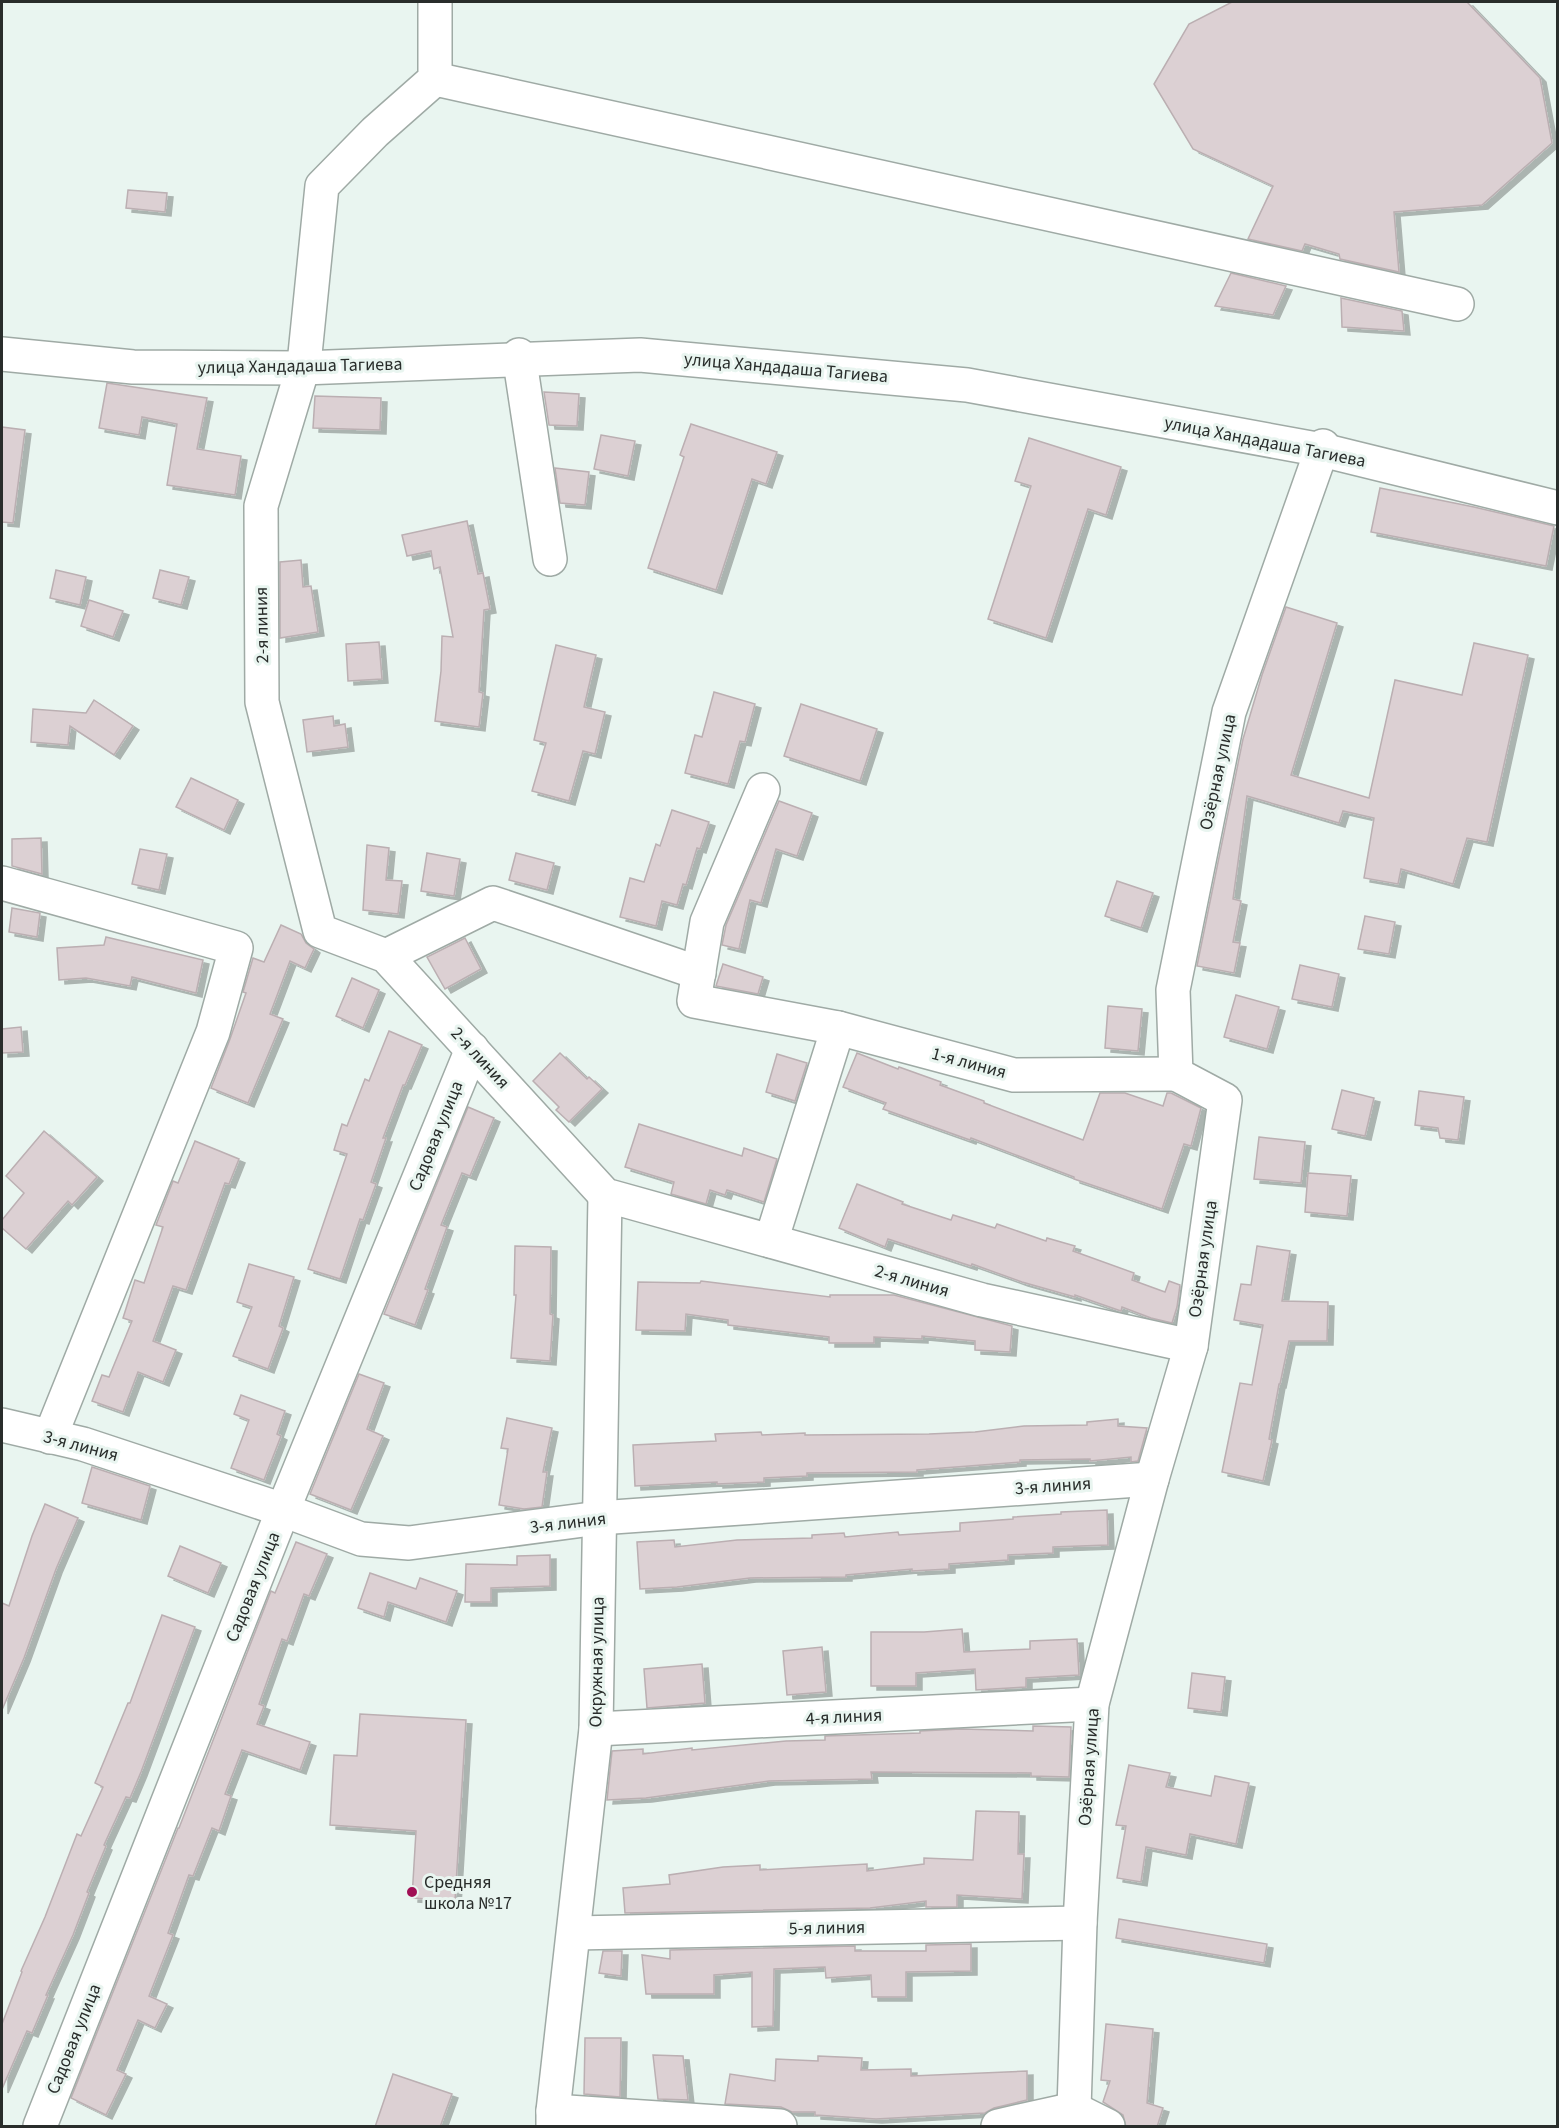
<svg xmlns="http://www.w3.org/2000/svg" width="1559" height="2128" viewBox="0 0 1559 2128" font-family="'Source Sans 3',sans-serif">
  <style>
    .building { fill: #dcd0d3; stroke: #bbafb2; stroke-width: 1.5; filter: url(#shadow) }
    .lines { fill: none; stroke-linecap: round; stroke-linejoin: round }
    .minor-casing { stroke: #9faaa5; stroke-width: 36 }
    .minor { stroke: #fff; stroke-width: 33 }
    .poi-dot { fill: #a10f55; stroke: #e9f5f0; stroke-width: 2 }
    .labels { text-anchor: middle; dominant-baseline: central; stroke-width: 6; stroke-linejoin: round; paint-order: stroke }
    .street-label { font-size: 18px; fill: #292d2b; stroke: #e9f5f0 }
    .poi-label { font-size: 18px; fill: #292d2b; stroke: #e9f5f0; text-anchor: start }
  </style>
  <defs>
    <filter id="shadow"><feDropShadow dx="6" dy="4" stdDeviation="0" flood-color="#0004"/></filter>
  </defs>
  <rect width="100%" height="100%" fill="#e9f5f0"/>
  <g class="building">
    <path d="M1232 2H1467L1540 78 1552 143 1482 205 1394 212 1399 272 1340 259 1339 254 1305 244 1302 251 1248 239 1273 186 1193 149 1154 84 1189 24Z"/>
    <path d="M128 190 167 193 165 212 126 208Z"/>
    <path d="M1231 273 1286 286 1273 315 1215 306Z"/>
    <path d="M1341 298 1402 311 1404 331 1342 327Z"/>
    <path d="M107 383 207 398 197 449 241 456 235 495 167 485 177 424 142 417 139 435 99 428Z"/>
    <path d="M544 392 579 394 577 426 549 425Z"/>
    <path d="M315 396 381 398 380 430 313 428Z"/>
    <path d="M691 424 777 452 766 484 752 479 716 590 648 568 684 457 680 455Z"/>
    <path d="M2 427 25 430 13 523 2 522Z"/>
    <path d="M601 435 635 441 628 476 594 469Z"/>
    <path d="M1029 438 1121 467 1106 515 1088 509 1046 638 988 619 1031 486 1015 481Z"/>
    <path d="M555 468 589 472 585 505 560 503Z"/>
    <path d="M1380 488 1474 507 1554 526 1546 566 1371 532Z"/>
    <path d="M467 521 478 574 483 573 490 609 484 610 479 692 483 693 479 727 435 721 441 671 442 636 453 637 440 567 434 569 431 551 407 556 402 535Z"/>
    <path d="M301 560 303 587 311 586 318 632 280 638V562Z"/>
    <path d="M56 570 86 577 80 605 50 598Z"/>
    <path d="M160 570 189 577 181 605 153 598Z"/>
    <path d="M89 600 123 611 113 637 81 626Z"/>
    <path d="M1286 607 1337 623 1291 775 1369 798 1395 680 1462 695 1474 643 1528 655 1487 842 1467 838 1453 884 1401 869 1398 884 1364 878 1374 818 1343 811 1339 823 1247 796 1233 899 1241 901 1233 942 1240 943 1234 973 1197 966 1243 739 1262 675Z"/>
    <path d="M379 642 382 679 348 681 346 644Z"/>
    <path d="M556 645 596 655 584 707 605 712 595 754 583 751 569 801 532 791 546 743 534 740Z"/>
    <path d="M714 692 755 704 745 742 740 741 728 784 685 773 695 735 702 737Z"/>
    <path d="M94 700 133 726 114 755 70 726 68 745 31 742 33 709 86 713Z"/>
    <path d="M801 704 877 729 860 781 784 756Z"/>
    <path d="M333 716 334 726 345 724 348 747 307 752 303 720Z"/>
    <path d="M191 778 238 800 224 830 176 807Z"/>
    <path d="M779 801 812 813 797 856 776 849 761 903 750 900 739 949 722 945 726 925Z"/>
    <path d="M672 810 709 822 700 849 697 848 686 885 683 884 677 905 662 901 656 926 620 917 630 878 644 882 656 844 660 846Z"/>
    <path d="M41 838 42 874 12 866V839Z"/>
    <path d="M367 845 389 848 386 880 402 881 398 914 363 910Z"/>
    <path d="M140 849 167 854 159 890 132 884Z"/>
    <path d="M427 853 460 859 454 896 421 891Z"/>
    <path d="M516 853 554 863 547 890 509 880Z"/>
    <path d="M1117 881 1153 893 1141 928 1105 916Z"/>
    <path d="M12 908 40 913 37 937 9 932Z"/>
    <path d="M1365 916 1395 922 1389 954 1358 949Z"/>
    <path d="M281 925 301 934 306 943 314 949 305 968 290 961 270 1014 283 1019 248 1103 211 1088 230 1039 246 993 243 992 253 958 264 962Z"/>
    <path d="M106 937 203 960 196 993 132 977 130 986 86 978 59 980 57 948 104 945Z"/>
    <path d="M465 938 481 969 445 989 427 957Z"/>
    <path d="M723 964 763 977 758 994 716 986Z"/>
    <path d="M1300 965 1339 974 1332 1007 1292 999Z"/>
    <path d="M352 978 379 990 363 1028 336 1016Z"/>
    <path d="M1236 995 1279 1007 1267 1049 1224 1037Z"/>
    <path d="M1108 1006 1142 1009 1138 1051 1105 1048Z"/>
    <path d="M21 1027 23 1052 2 1053V1029Z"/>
    <path d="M389 1031 422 1045 405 1085H403L383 1138H386L371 1182 376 1184 363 1220 360 1219 340 1279 308 1269 347 1154 334 1150 342 1124 347 1126 365 1079 369 1081Z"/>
    <path d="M560 1053 587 1079 589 1077 602 1089 569 1122 556 1110 559 1107 533 1081Z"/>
    <path d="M857 1053 898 1069 899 1067 941 1082 940 1085 984 1101V1103L1083 1140 1100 1093H1125L1163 1106 1167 1093H1171L1201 1108 1191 1146 1184 1144 1162 1209 1074 1179V1177L971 1138 970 1140 883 1109 886 1103 843 1087Z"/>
    <path d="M777 1054 807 1063 795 1101 766 1092Z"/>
    <path d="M1342 1090 1374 1098 1365 1136 1332 1129Z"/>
    <path d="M1419 1091 1464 1097 1458 1140 1440 1138 1438 1128 1415 1125Z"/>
    <path d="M468 1107 494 1118 470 1176 462 1173 441 1225 447 1227 425 1289 428 1290 415 1325 384 1314Z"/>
    <path d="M639 1124 742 1156 744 1148 777 1159 764 1202 727 1190 725 1195 710 1190 706 1204 671 1194 674 1182 625 1167Z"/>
    <path d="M44 1131 97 1177 72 1205 68 1201 26 1249 2 1228V1220L24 1193 6 1176Z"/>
    <path d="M1259 1137 1305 1142 1301 1183 1254 1179Z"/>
    <path d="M195 1141 239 1159 229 1184 225 1183 186 1290 173 1286 153 1341 176 1350 163 1382 138 1372 123 1412 92 1401 102 1375 109 1377 132 1321 123 1318 135 1280 144 1283 163 1227 156 1225 173 1181 178 1183Z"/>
    <path d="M1308 1173 1351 1176 1347 1216 1305 1212Z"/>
    <path d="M857 1184 903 1202 902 1204 951 1220 953 1215 995 1228 997 1224 1046 1241 1047 1238 1075 1246 1073 1251 1134 1273 1132 1280 1165 1292 1169 1281 1180 1285 1177 1307 1172 1323 1151 1318 1122 1307 1121 1311 1075 1295V1297L1022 1282 972 1264 971 1266 888 1239 885 1247 839 1228Z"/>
    <path d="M515 1246 551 1247 550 1314 553 1315 550 1361 511 1358 516 1295H514Z"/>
    <path d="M1257 1246 1290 1251 1282 1301 1328 1302 1327 1341H1289L1280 1384H1279L1269 1439 1272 1440 1263 1481 1222 1472 1240 1383 1252 1385 1263 1325 1234 1320 1241 1284 1251 1285Z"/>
    <path d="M249 1264 294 1277 279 1326 283 1328 268 1369 233 1356 252 1307 237 1302Z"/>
    <path d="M701 1281 830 1297V1295H894L1012 1326 1010 1352 975 1350V1341L922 1336V1339L874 1337V1343H829V1337L728 1325V1320L686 1314 685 1331 636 1330 638 1282 700 1283Z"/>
    <path d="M359 1374 384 1383 367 1429 383 1436 351 1510 310 1494Z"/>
    <path d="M241 1395 285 1411 277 1434 281 1436 264 1480 231 1468 249 1420 234 1414Z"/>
    <path d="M507 1418 552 1428 543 1472H547L542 1507 524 1509 499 1505 508 1449 501 1448Z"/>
    <path d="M1118 1419V1426L1147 1428 1138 1461 1131 1462V1457L1090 1461V1459L1020 1460V1462L917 1470V1472L807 1473V1476L764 1478V1482L717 1484V1482L635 1486 633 1445 716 1441 715 1434 761 1432 762 1435 805 1433V1435L929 1434 975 1432 1024 1426 1087 1425V1422Z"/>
    <path d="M92 1467 150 1486 141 1520 82 1503Z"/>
    <path d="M45 1504 78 1518 56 1569 24 1658 2 1710V1603L9 1606 32 1536Z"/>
    <path d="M1107 1510 1108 1545 1053 1547V1553L1008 1555V1560L949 1564V1569L912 1571V1569L846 1575V1577L750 1578 677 1587 640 1589 637 1542 674 1540 675 1547 737 1540 812 1538V1535L844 1533 845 1537 898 1532 899 1535 960 1531V1523L1013 1519V1517L1061 1514V1512Z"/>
    <path d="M296 1542 327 1554 309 1596 304 1594 287 1641 282 1639 259 1704 264 1706 257 1724 310 1742 300 1770 242 1750 225 1794 231 1796 219 1831 212 1828 193 1876 189 1875 168 1933 173 1935 149 1996 167 2004 155 2028 138 2020 117 2070 126 2074 106 2115 71 2098 178 1828H179L271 1591 275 1593Z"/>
    <path d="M180 1546 221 1563 208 1593 168 1576Z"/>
    <path d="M550 1555V1586L491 1588V1602H465L466 1564 517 1565V1556Z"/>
    <path d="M370 1573 416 1589 420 1578 457 1591 446 1622 388 1602 384 1617 358 1608Z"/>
    <path d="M162 1615 195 1627 141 1772 130 1798 126 1797 104 1845 106 1846 87 1892 89 1893 73 1935 46 1995H48L32 2033 27 2031 2 2089V2024L22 1972 21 1971 45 1917 77 1834 81 1836 103 1787 95 1783 128 1703H130Z"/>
    <path d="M962 1629 964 1652 1030 1649V1641L1077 1639 1079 1675 1026 1678V1687L976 1690 975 1669 916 1673V1686H871V1632H924Z"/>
    <path d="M822 1647 826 1692 787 1695 783 1651Z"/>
    <path d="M702 1664 705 1703 647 1708 644 1669Z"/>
    <path d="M1192 1673 1225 1677 1221 1712 1188 1708Z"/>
    <path d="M360 1714 466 1720 455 1901 412 1898 416 1831 330 1825 334 1755 357 1756Z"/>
    <path d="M1033 1726 1071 1727 1069 1777 1031 1776V1773L871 1772 872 1779 769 1781 646 1798 607 1800 612 1751 643 1749V1754L692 1748V1750L786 1741 825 1740V1736L920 1733V1731L961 1729 1033 1731Z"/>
    <path d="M1129 1765 1170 1773 1166 1787 1211 1796 1215 1776 1249 1783 1236 1844 1190 1834 1186 1855 1146 1847 1141 1882 1117 1878 1126 1826 1116 1825Z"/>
    <path d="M976 1811 1019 1812 1018 1854H1024L1022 1899 957 1895V1907H926V1901L870 1908 625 1913 623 1888 670 1884 669 1875 723 1867 760 1865V1870L867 1864V1871L924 1864V1858L973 1860Z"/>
    <path d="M1119 1919 1267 1944 1264 1963 1116 1938Z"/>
    <path d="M971 1944V1971L906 1972V1997H872L871 1975 826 1978 825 1967 774 1969 773 2026 752 2027V1972L714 1975V1994H646L642 1955 670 1959V1950L855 1946V1951H926V1945Z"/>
    <path d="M603 1951H622L621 1976 599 1973Z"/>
    <path d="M1106 2024 1153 2029 1147 2103 1163 2108 1157 2127H1126L1123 2115 1103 2102 1110 2081 1101 2080Z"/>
    <path d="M585 2038H621L620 2097 584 2094Z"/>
    <path d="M653 2055 683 2056 688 2100 658 2099Z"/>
    <path d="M818 2056 862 2058 861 2070 911 2069V2076L1027 2071V2100L994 2108 985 2113 876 2119 815 2115V2112H792L781 2107 725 2104 730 2074 775 2081 776 2059 818 2061Z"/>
    <path d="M393 2074 452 2094 440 2127H375Z"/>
  </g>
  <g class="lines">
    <defs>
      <g id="minor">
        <path d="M435 2V79L375 132 322 186 304 364 261 506 262 702 320 931 386 956 605 1195 982 1300 1191 1346"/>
        <path d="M435 79 1457 304"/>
        <path d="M2 354 133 367 303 368 640 355 967 385 1322 450 1558 508"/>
        <path d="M519 355 550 559"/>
        <path d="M763 790 707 922 694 1001 838 1028 1014 1075 1176 1074"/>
        <path d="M2 883 236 948 213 1032 50 1437"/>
        <path d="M386 956 493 903 699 973"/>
        <path d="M771 1241 838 1028"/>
        <path d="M2 1425 83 1444 283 1510 361 1539 409 1543 599 1518 1152 1479"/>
        <path d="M596 1729 1092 1704"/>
        <path d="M574 1933 1080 1923"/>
        <path d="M1074 2109 1080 1923 1092 1704 1152 1479 1191 1346 1225 1100 1176 1074 1173 990 1229 712 1323 446"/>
        <path d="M553 2111 780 2126"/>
        <path d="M40 2126 283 1510 472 1049"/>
        <path d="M553 2126V2111L596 1729 605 1195"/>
        <path d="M998 2126 1074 2109 1108 2126"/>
      </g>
    </defs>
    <use href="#minor" class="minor-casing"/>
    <use href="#minor" class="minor"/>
  </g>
  <circle class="poi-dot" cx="412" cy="1892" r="6"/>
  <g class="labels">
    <g class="street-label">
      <text transform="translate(300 366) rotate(-1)">улица Хандадаша Тагиева</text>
      <text transform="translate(786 368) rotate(5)">улица Хандадаша Тагиева</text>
      <text transform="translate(1265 442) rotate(11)">улица Хандадаша Тагиева</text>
      <text transform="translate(262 625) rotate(-91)">2-я линия</text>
      <text transform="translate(1218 772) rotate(-78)">Озёрная улица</text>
      <text transform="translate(480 1058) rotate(47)">2-я линия</text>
      <text transform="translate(969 1063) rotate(15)">1-я линия</text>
      <text transform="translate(436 1136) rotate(-68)">Садовая улица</text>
      <text transform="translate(1203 1259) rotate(-82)">Озёрная улица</text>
      <text transform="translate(912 1281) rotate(16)">2-я линия</text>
      <text transform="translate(81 1446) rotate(15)">3-я линия</text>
      <text transform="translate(1053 1486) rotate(-4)">3-я линия</text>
      <text transform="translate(568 1523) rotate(-7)">3-я линия</text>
      <text transform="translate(253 1587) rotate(-68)">Садовая улица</text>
      <text transform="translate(597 1662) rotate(-89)">Окружная улица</text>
      <text transform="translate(844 1717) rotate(-3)">4-я линия</text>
      <text transform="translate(1089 1767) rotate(-86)">Озёрная улица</text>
      <text transform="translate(827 1928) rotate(-1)">5-я линия</text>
      <text transform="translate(74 2039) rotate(-68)">Садовая улица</text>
    </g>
    <g class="poi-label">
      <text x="424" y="1882">Средняя<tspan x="424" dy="21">школа №17</tspan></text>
    </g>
  </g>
  <rect width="1559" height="2128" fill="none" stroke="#292d2b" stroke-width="6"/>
</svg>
